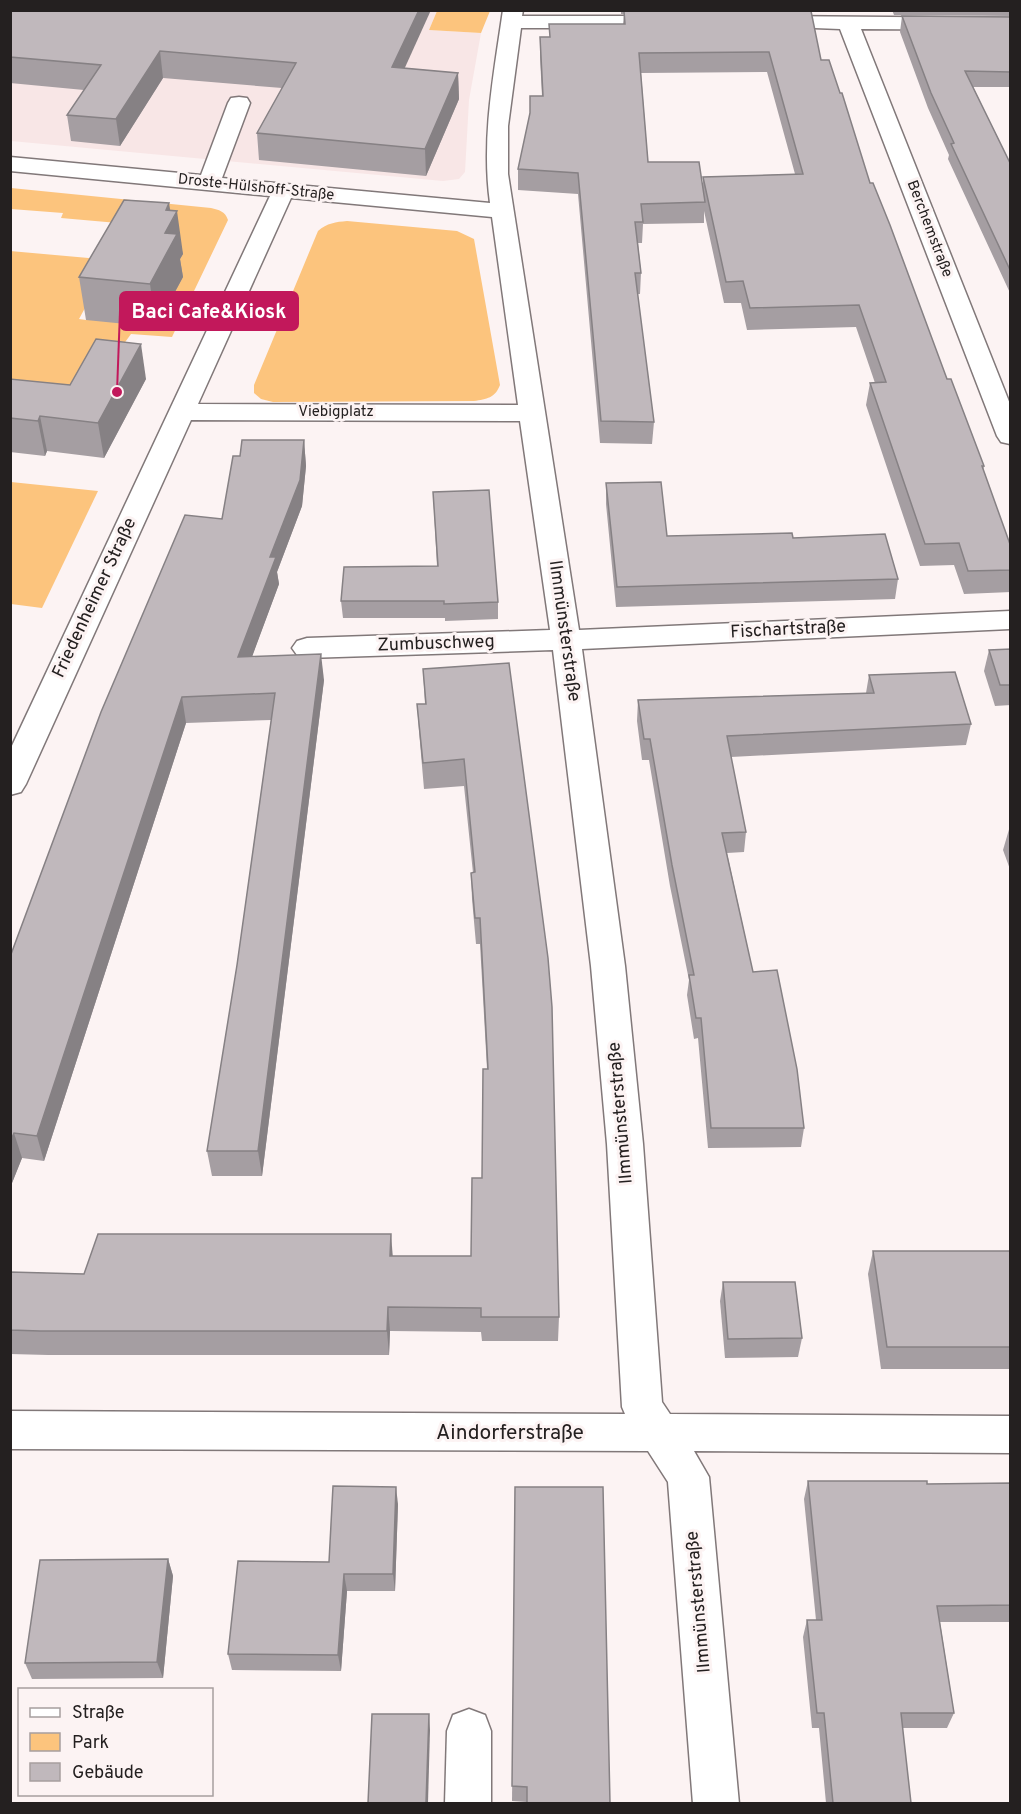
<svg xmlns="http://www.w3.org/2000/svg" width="1021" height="1814" viewBox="0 0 1021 1814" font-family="Overpass,sans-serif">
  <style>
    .built { fill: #f8e6e6 }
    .green { fill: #fcc47d }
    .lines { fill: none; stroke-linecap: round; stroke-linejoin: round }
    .minor-casing { stroke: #817879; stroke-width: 3 }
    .minor { fill: #fff; fill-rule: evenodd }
    .wall { fill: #a59ea2; fill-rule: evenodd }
    .shaded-wall { fill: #868184 }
    .building { fill: #c0b8bc; stroke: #868184; stroke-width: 1.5 }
    .labels { text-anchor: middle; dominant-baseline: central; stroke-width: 6; stroke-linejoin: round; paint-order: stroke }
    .far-street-label { font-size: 15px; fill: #242020; stroke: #fcf3f3 }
    .street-label { font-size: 18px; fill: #242020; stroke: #fcf3f3 }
    .near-street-label { font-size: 21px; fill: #242020; stroke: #fcf3f3 }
    .leader { fill: none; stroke: #c2185b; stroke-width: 2 }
    .callout-dot { fill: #c2185b; stroke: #fcf3f3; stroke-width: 2 }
    .callout { fill: #c2185b; stroke: #c2185b; stroke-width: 2 }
    .callout-label { font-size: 20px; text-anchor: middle; font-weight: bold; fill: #fff }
  </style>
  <rect width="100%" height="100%" fill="#fcf3f3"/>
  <path class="built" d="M10 11H437L429 30 481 33 469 100 465 172 459 179 443 181 11 141Z"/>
  <g class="green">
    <path d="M437 11V10L490 11 481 33 429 30Z"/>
    <path d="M11 188 211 208C219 210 225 211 228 220L172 337 131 334 102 374 11 413 10 251 111 260 79 319 86 320 163 227 61 218 63 213 11 209Z"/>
    <path d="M347 221 457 231 474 239 500 385C495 398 487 399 474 401L273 402 261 399 254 393V385L318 231C327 223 336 222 347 221Z"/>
    <path d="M11 482 98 491 42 608 11 604Z"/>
  </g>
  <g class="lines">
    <defs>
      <g id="minor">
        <path d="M503 10H523L522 16H667L674 18 677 22 674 26 667 28H521L508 126V174L579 630 1010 611V629L582 649 625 966 643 1144 662 1402 670 1414 1010 1416V1453L694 1451 709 1477 739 1804H693L668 1482 648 1451 10 1449V1411L625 1414 622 1407 607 1144 591 966 553 650 307 658 297 655 292 648 297 641 307 638 550 630 520 421 191 420 26 784 21 792 10 795V750L270 196 10 171V157L201 175 228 103 231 98 239 97 247 98 250 103 222 178 490 203C481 138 494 73 503 10ZM291 198 492 217 518 405 198 404Z"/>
        <path d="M770 16 1010 18V30L861 29 1010 404V444L1001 442 997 436 840 29 763 26 760 22 763 18Z"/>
        <path d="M469 1709 485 1715 491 1731V1804H445L447 1731 453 1715Z"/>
      </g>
    </defs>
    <use href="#minor" class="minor-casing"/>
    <use href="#minor" class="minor"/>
  </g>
  <g class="wall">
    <path d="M10 10 405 68 458 73 459 99 426 176 259 160 257 133 282 88 163 78 120 146 71 141 67 115 84 90 10 83Z"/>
    <path d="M621 10H806L821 60 947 379 984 466 983 471 1011 547V592L964 594 954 565 920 566 866 405 870 383H875L856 327 747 330 741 303H724L704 211V223L643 224 642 243H638L641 273 640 294H637L654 422 652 444 600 443 578 194 518 190V169L542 96 540 57V37H549L623 24 624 14H621ZM767 72 795 174 703 177V185L648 162 641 73Z"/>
    <path d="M892 10H1011V16L894 15Z"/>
    <path d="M902 16 1011 17V87H973L1011 165V295L948 159 949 155 928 108 900 32Z"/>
    <path d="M170 211 183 254 180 259 183 277 156 327 86 320 79 277Z"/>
    <path d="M10 379 70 385 146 379 104 458 47 451 45 456 10 452Z"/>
    <path d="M304 440 306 466 302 506 277 572 279 584 252 656 324 680 262 1176H212L207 1151 237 965 271 720 186 723 44 1161 22 1158 10 1188V957L222 519 240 456Z"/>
    <path d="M606 483 667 536 793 538 898 579 895 599 616 607 606 504Z"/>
    <path d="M433 492 498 602V619L445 621V618H343L341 601 437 566Z"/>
    <path d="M1011 649V705L995 706 984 671 989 650Z"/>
    <path d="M509 663 559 1317 558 1341H482L481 1332 390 1331 389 1355H48L10 1354V1272L84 1274 393 1256H471L482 1178 487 1069 480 944H476L472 899 471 873H473L464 786 424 789 419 731 417 704H425L423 669Z"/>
    <path d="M869 675 971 724 966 745 731 757 746 832 744 852 727 853 753 972 804 1128 801 1147 708 1148 698 1038 694 1039 687 995 689 980 670 886 649 760H642L637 721 638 700 866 693Z"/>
    <path d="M1010 826H1011V872L1003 850Z"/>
    <path d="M873 1251H1011V1369H881L868 1274Z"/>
    <path d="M723 1282 802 1338 798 1357 725 1358 720 1301Z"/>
    <path d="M808 1481 927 1484 1011 1483V1622H940L954 1713 947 1728H902L911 1803H826L819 1728H812L803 1637 807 1620H816L804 1499Z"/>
    <path d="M515 1487H603L527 1802 512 1801Z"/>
    <path d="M398 1504 395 1591H347L341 1671 232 1670 228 1654 329 1562Z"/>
    <path d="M168 1559 173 1576 163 1678 32 1679 25 1663Z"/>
  </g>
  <g class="shaded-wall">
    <path d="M419 10H431L393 94 392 67Z"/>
    <path d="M160 51 163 78 120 146 116 119Z"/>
    <path d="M458 73 459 99 426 176 425 149Z"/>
    <path d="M169 203 172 221 177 211 183 254 180 259 183 277 156 327 150 284 165 233 166 210Z"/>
    <path d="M141 344 146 379 104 458 98 423Z"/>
    <path d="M40 416 47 451 45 456 38 421Z"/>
    <path d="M304 440 306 466 302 506 277 572 279 584 242 684 238 657 270 557Z"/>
    <path d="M321 654 324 680 262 1176 258 1151Z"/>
    <path d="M182 697 186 723 44 1161 37 1136Z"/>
    <path d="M14 1133 22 1158 10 1188V1142Z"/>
    <path d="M391 1234 393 1259 390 1256Z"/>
    <path d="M388 1307 390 1331 389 1355 387 1331Z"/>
    <path d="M396 1487 398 1504 395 1591 393 1574Z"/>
    <path d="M168 1559 173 1576 163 1678 157 1662Z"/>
    <path d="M344 1574 347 1591 341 1671 338 1655Z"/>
    <path d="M429 1714 430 1730 428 1803H426Z"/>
  </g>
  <g class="building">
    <path d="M10 10H419L392 67 458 73 425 149 257 133 296 63 160 51 116 119 67 115 101 65 10 57Z"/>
    <path d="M624 11H811L821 60H829L840 93H842L870 183H873L890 225 947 379H951L984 466H982L1011 547V570L968 571 959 543 925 544 870 383 886 382 859 305 750 308 743 281 726 282 703 177 803 174 769 52 639 53 648 162H699L705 202 641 204 643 222H635L641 273H635L654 422 601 421 578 173 518 169 530 113V96H543L540 37H550L549 24H625Z"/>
    <path d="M902 16 1011 17V72L965 71 1011 165V272L951 144 954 143 931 93Z"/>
    <path d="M124 200 169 203 166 210 177 211 165 233 177 234 150 284 79 277Z"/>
    <path d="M96 339 141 344 98 423 40 416 38 421 10 418V379L70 385Z"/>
    <path d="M242 440H304L300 480 270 557H276L238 657 321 654 258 1151H207L237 965 275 693 182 697 37 1136 14 1133 10 1142V957L101 712 185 515 222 519 233 456H240Z"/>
    <path d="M661 482 667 536 792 533 793 538 885 534 898 579 617 587 606 483Z"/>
    <path d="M489 490 498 602 444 604V601H341L344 567 438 566 433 492Z"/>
    <path d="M1011 649V685H1000L989 650Z"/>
    <path d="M509 663 548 958 552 1007 559 1317H481V1308L388 1307 387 1331H40L10 1330V1272L84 1274 98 1234H391L390 1256H471L472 1178H482L483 1069H488L480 918H475L471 873 475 872 464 759 423 763 417 704H426L423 669Z"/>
    <path d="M955 672 971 724 727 736 746 832 722 833 753 972 777 970 797 1069 804 1128H711L701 1018H696L689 975H694L672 865 650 739H644L638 700 874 693 869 675Z"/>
    <path d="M873 1251H1011V1347H887Z"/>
    <path d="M723 1282H795L802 1338 728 1339Z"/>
    <path d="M808 1481H927V1484L1011 1483V1605L937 1606 954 1713H901L911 1803H833L824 1713H817L807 1620H822Z"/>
    <path d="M333 1486 396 1487 393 1574H344L338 1655 228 1654 238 1561 329 1562Z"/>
    <path d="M515 1487H603L610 1803H527V1787L512 1786Z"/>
    <path d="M168 1559 157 1662 25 1663 40 1560Z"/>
    <path d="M372 1714H429L426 1803H368Z"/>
  </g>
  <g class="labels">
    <g class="far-street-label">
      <text transform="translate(256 188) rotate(6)">Droste-Hülshoff-Straße</text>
      <text transform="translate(929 229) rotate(69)">Berchemstraße</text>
      <text x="336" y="412">Viebigplatz</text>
    </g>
    <g class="street-label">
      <text transform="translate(95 598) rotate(-65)">Friedenheimer Straße</text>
      <text transform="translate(788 630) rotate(-3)">Fischartstraße</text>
      <text transform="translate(564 631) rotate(82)">Ilmmünsterstraße</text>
      <text transform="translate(436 644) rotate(-2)">Zumbuschweg</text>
      <text transform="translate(621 1113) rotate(-95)">Ilmmünsterstraße</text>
      <text transform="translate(699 1602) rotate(-95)">Ilmmünsterstraße</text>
    </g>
    <g class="near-street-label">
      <text x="510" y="1433">Aindorferstraße</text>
    </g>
  </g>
  <path class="leader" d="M117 392L120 311"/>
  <circle class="callout-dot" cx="117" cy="392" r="6"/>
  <rect class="callout" x="120" y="292" width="178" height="38" rx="6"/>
  <g class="callout-label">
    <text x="209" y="318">Baci Cafe&amp;Kiosk</text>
  </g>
  <rect width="1021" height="1814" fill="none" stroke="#242020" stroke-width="24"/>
  <rect x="18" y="1688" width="195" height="108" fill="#fcf3f3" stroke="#a69f9f" stroke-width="1.5"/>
  <rect x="30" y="1708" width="30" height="9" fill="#ffffff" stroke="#a69f9f" stroke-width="1.5"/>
  <text x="72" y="1718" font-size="18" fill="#242020">Straße</text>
  <rect x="30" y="1733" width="30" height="18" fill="#fcc47d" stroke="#a69f9f" stroke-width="1.5"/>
  <text x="72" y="1748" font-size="18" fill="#242020">Park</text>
  <rect x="30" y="1763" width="30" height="18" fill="#c0b8bc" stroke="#a69f9f" stroke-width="1.5"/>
  <text x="72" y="1778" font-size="18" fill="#242020">Gebäude</text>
</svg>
